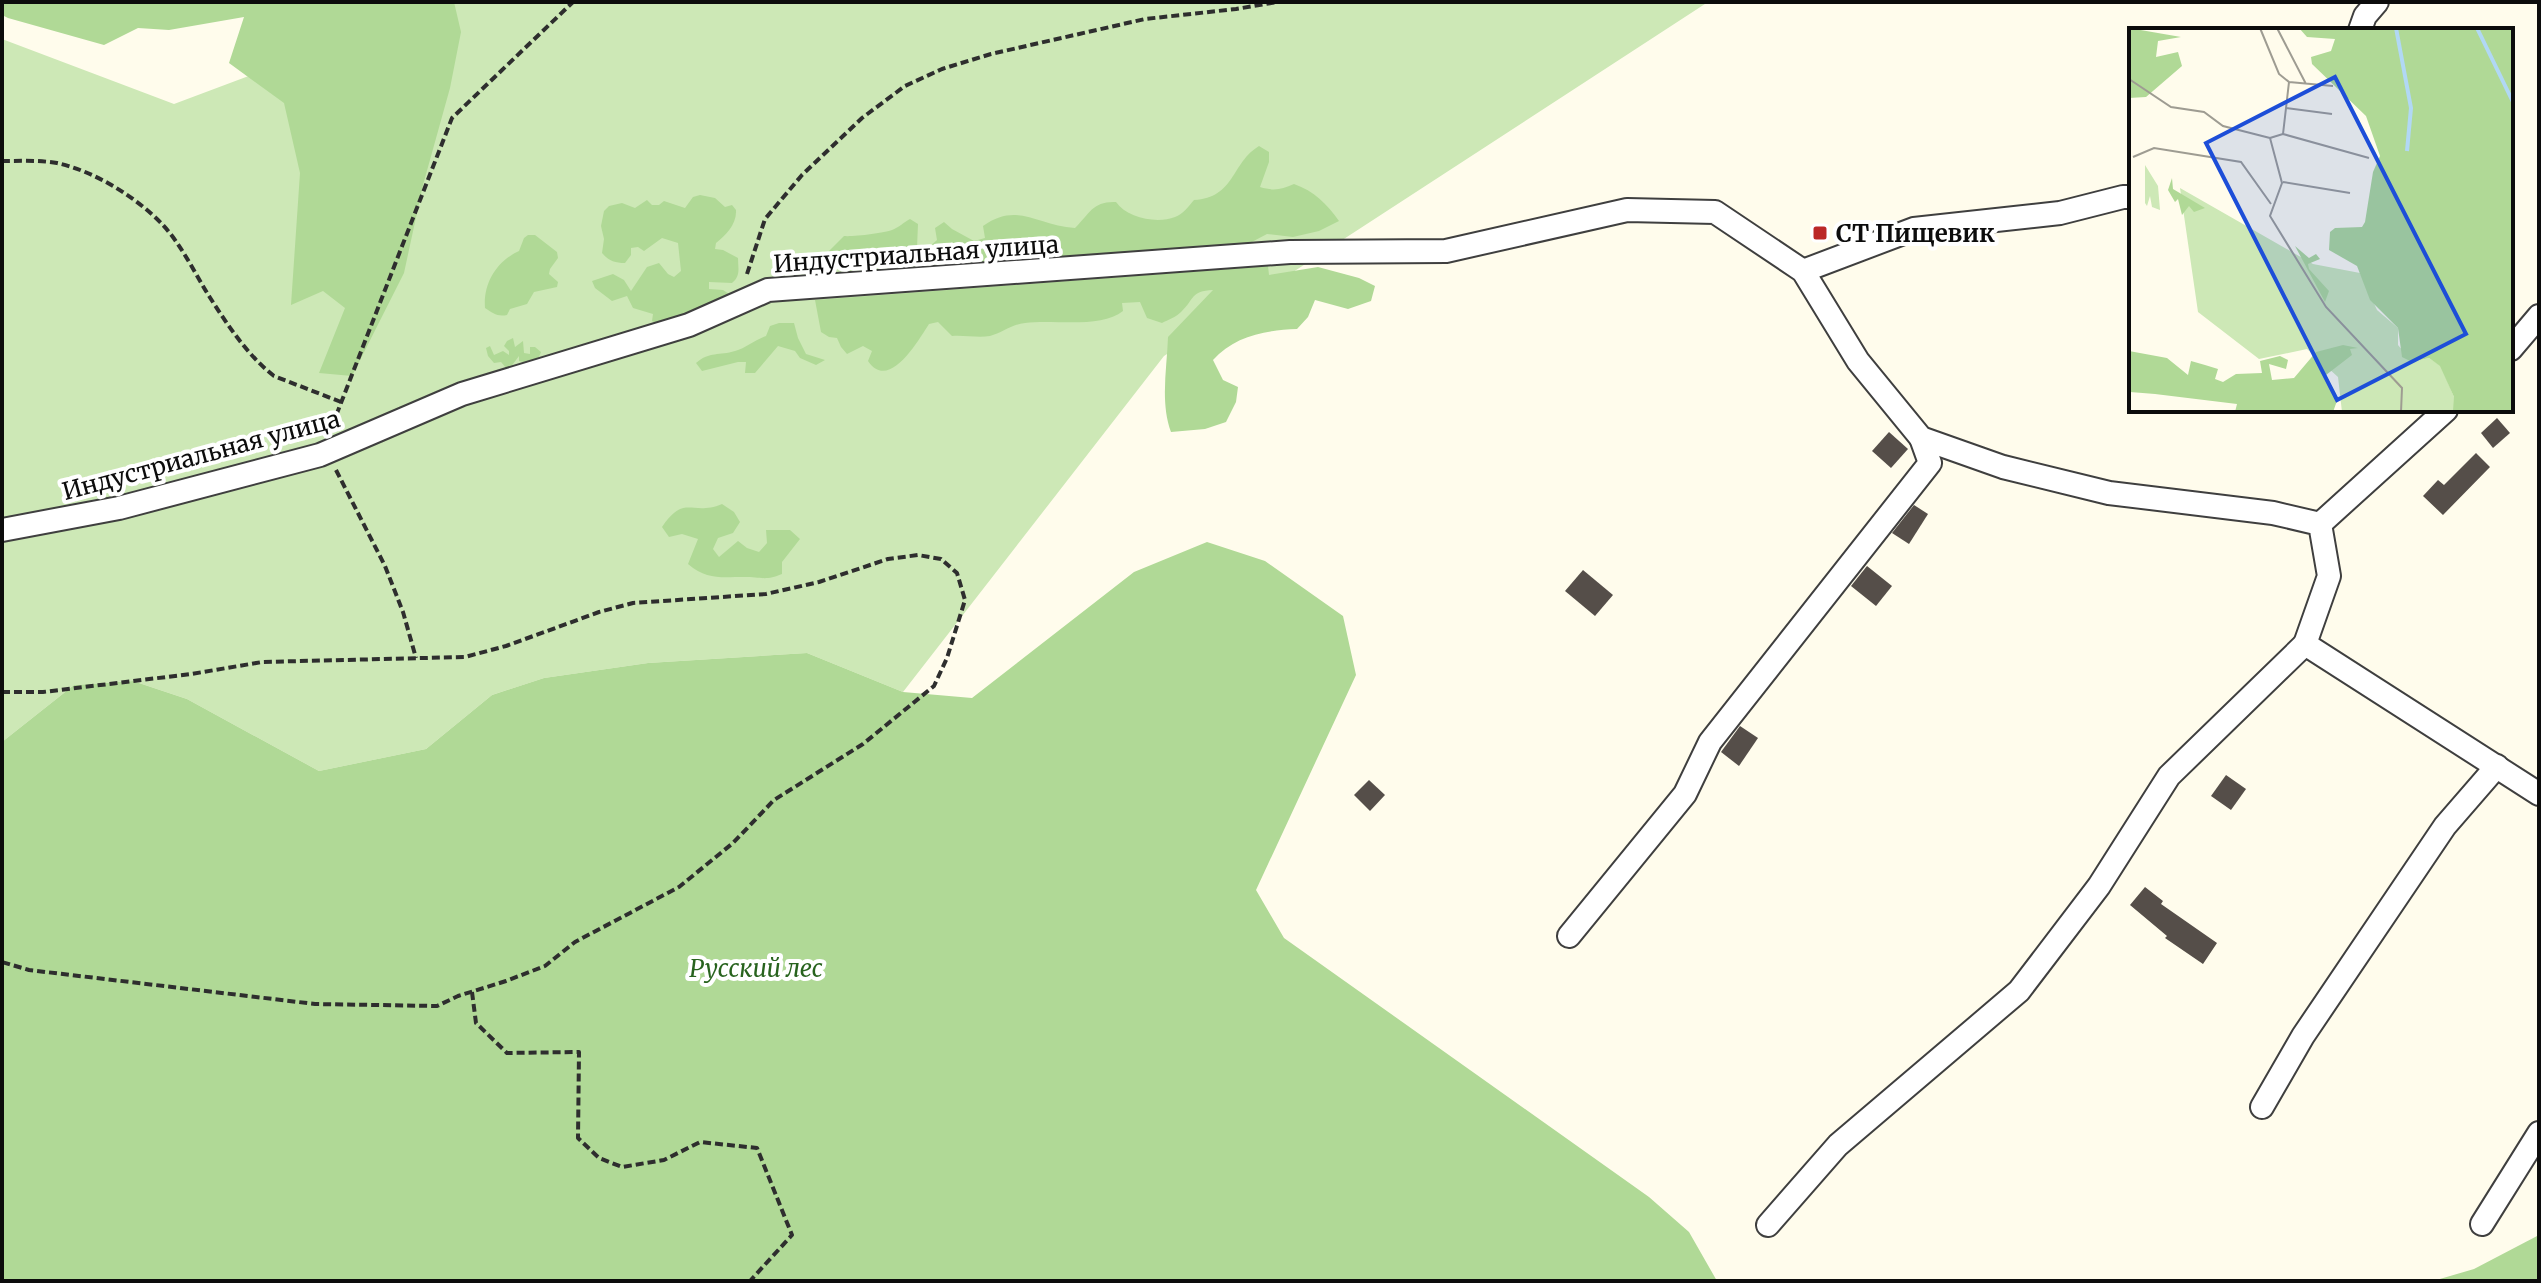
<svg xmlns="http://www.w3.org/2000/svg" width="2541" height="1283" viewBox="0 0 2541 1283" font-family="Merriweather,serif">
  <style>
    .green { fill: #cde8b6 }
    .forest { fill: #b0d996 }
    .building { fill: #554e49 }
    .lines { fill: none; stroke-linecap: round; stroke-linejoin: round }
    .minor-casing { stroke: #3f3f3f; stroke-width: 26 }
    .path { stroke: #2e2e2e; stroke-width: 4; stroke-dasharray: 8 4; stroke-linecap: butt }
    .minor { stroke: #fff; stroke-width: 22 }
    .poi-dot { fill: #bb2726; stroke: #fff; stroke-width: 3 }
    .labels { text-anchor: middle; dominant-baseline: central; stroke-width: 8; stroke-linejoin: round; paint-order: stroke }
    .poi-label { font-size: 24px; font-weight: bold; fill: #0c0c0c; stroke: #fff; text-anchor: start }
    .street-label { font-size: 24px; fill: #0c0c0c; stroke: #fff }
    .park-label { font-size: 24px; font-style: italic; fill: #28631e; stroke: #fff }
    .inset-river { fill: none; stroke: #b1d8f5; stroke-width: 4 }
    .inset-road { fill: none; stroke: #9e9c92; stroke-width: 2 }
    .view { fill: #1d4ed8; fill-opacity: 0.15; stroke: #1d4ed8; stroke-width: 4 }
    .inset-edge { fill: none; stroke: #0c0c0c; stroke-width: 4 }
  </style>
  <rect width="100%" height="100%" fill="#fffcec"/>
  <path class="green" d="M446 2H1708L1164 356 903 692 807 653 648 663 544 678 492 695 426 749 319 771 187 699 133 681 74 685 2 742V39L174 104Z"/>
  <g class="forest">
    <path d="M2 2H454L461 32 450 88 423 185 404 273 352 376 319 373 345 308 323 291 291 305 300 173 284 103 229 63 244 17 169 30 138 28 104 45 8 18 2 15Z"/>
    <path d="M1259 146 1269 152V162L1260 187C1273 191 1281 190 1294 184 1314 191 1327 204 1339 221L1319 231 1293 237 1267 234 1246 245 1098 258 804 269 823 257 844 236C852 237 885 233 892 230 898 228 904 222 910 219L918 224 917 248H928L937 240 935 228 944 222 952 229 974 241 985 238 983 226C1018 201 1037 226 1075 228 1090 213 1093 201 1116 202 1127 218 1157 224 1175 217 1183 214 1189 206 1194 200 1235 198 1231 163 1259 146Z"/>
    <path d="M700 195 715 198 725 207 732 205 736 210C737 224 726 235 716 243L715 249 723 250 738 258C738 268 741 276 732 283L709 282V289L723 290 729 294 721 305 658 324 652 321 653 314 633 308 627 296 612 301 595 288 592 281 613 274 624 280 631 291 647 267 659 263 668 274 674 277 681 271 678 243 662 238 644 251 638 247 631 248V255L625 263C615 263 609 261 602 253L604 239 601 226 604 211 609 206 622 203 635 208 647 200 652 205H659L664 201 685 208 693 197Z"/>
    <path d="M528 235H535L557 252 558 258 550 269 549 274 558 282 557 287 534 292 527 304 510 309 507 315C497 317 493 313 485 308 483 283 497 261 519 251L524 238Z"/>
    <path d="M1268 266 1269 275 1318 267 1359 278 1375 286 1371 301 1348 309 1315 300 1308 317 1297 329C1266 330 1234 336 1213 360L1223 380 1238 387 1236 402 1226 422 1205 429 1171 432C1160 402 1167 368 1168 337L1213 290C1190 291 1195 299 1181 312 1176 317 1168 320 1162 323L1147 318 1140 302 1122 303 1123 311C1101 329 1054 319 1025 323 1012 324 1002 333 990 336 978 338 964 335 952 336L938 322 929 324C918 341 889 392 868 361L872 351 863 346 847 354 841 347 837 338 829 337 821 332 815 300Z"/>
    <path d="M779 323H794L798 338 806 354 825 360 816 365 800 358 795 351 778 346 755 373H745L746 362H738L702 371 696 363C710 351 719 356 735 351 746 348 755 340 766 336L770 326Z"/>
    <path d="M513 338 515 347 523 341 524 353 530 354V347H535L541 352 539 357 528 363 519 361V356L510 368 507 369 501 362 494 363 488 356 486 348 490 346 494 355 503 351 509 355V351L504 346 507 341Z"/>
    <path d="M722 504 734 512 740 522 733 533 718 538 713 549 719 557 738 541 747 548 759 552 767 543 766 530H790L800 539 782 562V574C766 581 761 577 744 577 720 577 707 580 688 564L698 539 682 534 669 537 662 527C685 493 691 517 722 504Z"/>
    <path d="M1207 542 1265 561 1343 616 1356 675 1256 890 1284 938 1649 1197 1689 1232 1717 1281H2V742L74 685 133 681 187 699 319 771 426 749 492 695 544 678 648 663 807 653 903 692 972 698 1134 572Z"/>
    <path d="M2539 1235V1281H2433L2474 1269Z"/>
  </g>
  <g class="building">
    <path d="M2497 418 2510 433 2493 448 2481 433Z"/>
    <path d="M1889 432 1908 449 1891 468 1872 451Z"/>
    <path d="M2476 453 2490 467 2443 515 2423 496 2438 480 2444 485Z"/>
    <path d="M1914 505 1928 514 1909 544 1892 533Z"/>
    <path d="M1867 566 1892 586 1876 606 1851 586Z"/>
    <path d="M1583 570 1613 595 1595 616 1565 591Z"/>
    <path d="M1740 726 1758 738 1739 766 1721 752Z"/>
    <path d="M2226 775 2246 789 2231 810 2211 796Z"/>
    <path d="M1369 780 1385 795 1370 811 1354 795Z"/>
    <path d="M2145 887 2163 901 2161 904 2217 943 2203 964 2165 938 2167 936 2130 905Z"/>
  </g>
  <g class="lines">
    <defs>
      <g id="minor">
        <path d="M2360 30 2365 16 2377 2"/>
        <path d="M1803 271 1914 229 2060 213 2123 197H2131"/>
        <path d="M2511 349 2539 316"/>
        <path d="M2320 524 2446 410"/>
        <path d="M2 530 119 508 320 455 462 394 689 325 768 290 1290 252 1446 251 1627 210 1715 212 1803 271 1858 361 1921 438 2003 467 2109 493 2273 513 2320 524 2329 576 2305 644 2539 794"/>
        <path d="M1569 936 1685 794 1710 742 1930 463 1921 438"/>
        <path d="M2262 1107 2303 1036 2445 826 2497 766"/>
        <path d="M2482 1224 2539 1133"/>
        <path d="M1768 1225 1838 1145 2019 991 2099 886 2169 776 2305 644"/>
      </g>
    </defs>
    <use href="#minor" class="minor-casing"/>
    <g class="path">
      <path d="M2 161C20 161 39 160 57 163 94 171 136 197 162 224 181 244 194 272 209 296 227 324 247 355 274 376L341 402"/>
      <path d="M747 274 765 219 802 175 862 118 905 86 942 69 991 54 1145 19 1236 9 1277 2"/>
      <path d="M332 426 452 118 573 2"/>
      <path d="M336 470 385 566 403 612 416 658"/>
      <path d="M2 692H43L191 674 262 662 465 657 506 646 599 612 633 603 766 594 819 582 888 559 918 555 941 559 957 573 965 600 947 658 934 686 863 744 774 800 733 843 679 887 575 942 545 966 506 981 458 996 437 1006 315 1004 29 970 2 962"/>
      <path d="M472 992 476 1023 507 1053 579 1052 578 1138 599 1158 622 1167 664 1160 700 1142 757 1148 792 1235 750 1281"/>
    </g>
    <use href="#minor" class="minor"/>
  </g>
  <rect class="poi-dot" x="1812" y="225" width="16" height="16" rx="4"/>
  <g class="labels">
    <g class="poi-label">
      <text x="1836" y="233">СТ Пищевик</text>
    </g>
    <g class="street-label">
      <text transform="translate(916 254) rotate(-4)">Индустриальная улица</text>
      <text transform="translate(201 455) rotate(-15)">Индустриальная улица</text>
    </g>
    <g class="park-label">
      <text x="756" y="968">Русский лес</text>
    </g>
  </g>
  <g transform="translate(2129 28)">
    <rect width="384" height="384" fill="#fffcec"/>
    <path d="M16 137 29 158 31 182 23 179 21 168 18 178 16 175ZM51 160 184 236 231 245 248 282 269 300V317L283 334 300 330 312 338 325 369V384H213L209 349 178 321 130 331 69 284Z" fill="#cde8b6"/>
    <path d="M0 0 52 9 29 13 27 29 49 24 53 38 17 69 0 70ZM170 0H384V384L324 383 325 369 311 338 300 330 283 334 273 329 269 300 241 272 228 238 200 222 201 204 206 200 233 199 236 194 244 144 251 128 237 88 183 36 182 29 202 23 206 11 178 9ZM43 150 44 161 76 180 65 184 60 178 53 187 49 171 46 174 39 162ZM166 218 180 230 187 226 191 231 179 236 180 241 200 263 196 274ZM214 317 229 320 221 321 223 327 197 347 209 370 204 384H106L108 376 26 366 1 364 0 371V323L38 330 59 347 62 333 76 337 89 341 86 351 94 354 107 346 133 345 131 333 151 328 159 332 157 341 140 336 143 352 165 350 187 324Z" fill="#b0d996"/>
    <path class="inset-river" d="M267 0 282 80 278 123M348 0 384 74"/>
    <path class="inset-road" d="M131 0 150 46 160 54 154 106 141 110 153 155 141 188 197 279 273 360 272 384M148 0 177 56M0 51 42 79 75 84 94 98 141 110M160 54 204 58M157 80 203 86M154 106 240 130M4 129 25 120 112 134 142 176M154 154 221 165"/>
    <path class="view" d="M206 49 337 306 208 372 77 115Z"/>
    <rect width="384" height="384" class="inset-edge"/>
  </g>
  <rect width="2541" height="1283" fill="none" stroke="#0c0c0c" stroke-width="8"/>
</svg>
